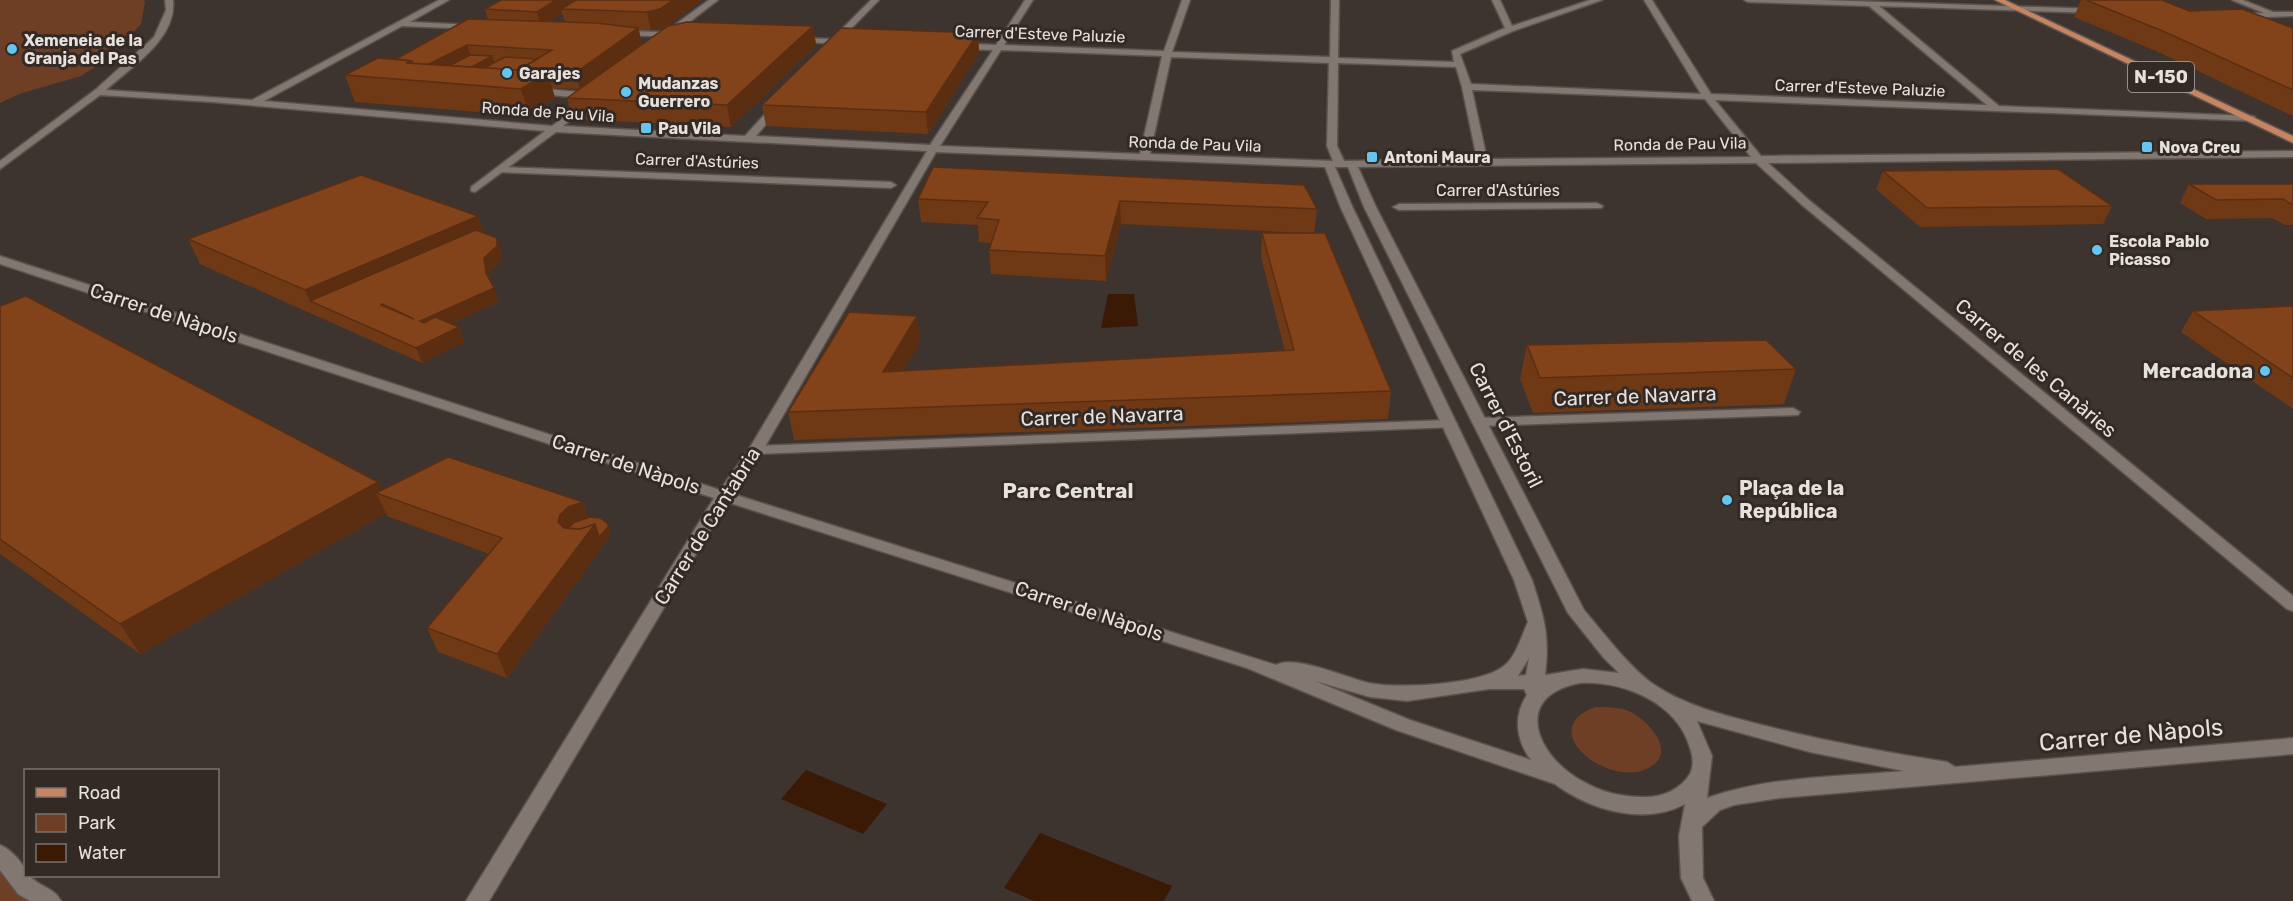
<svg xmlns="http://www.w3.org/2000/svg" width="2293" height="901" viewBox="0 0 2293 901" font-family="Rubik,sans-serif">
  <style>
    .green { fill: #6e3f24 }
    .water { fill: #3a1905 }
    .lines { fill: none; stroke-linecap: round; stroke-linejoin: round }
    .pedestrian-casing { stroke: #5b524e; stroke-width: 3 }
    .minor-casing { stroke: #5b524e; stroke-width: 3 }
    .primary-casing { stroke: #5b524e; stroke-width: 3 }
    .pedestrian { fill: #827771; fill-rule: evenodd }
    .minor { fill: #827771; fill-rule: evenodd }
    .primary { fill: #c68560; fill-rule: evenodd }
    .wall { fill: #703916; fill-rule: evenodd }
    .shaded-wall { fill: #5b2e12 }
    .building { fill: #82421a; stroke: #5b2e12; stroke-width: 1.5; fill-rule: evenodd }
    .poi-dot { fill: #65c5ee; stroke: #332a25; stroke-width: 2 }
    .labels { text-anchor: middle; dominant-baseline: central; stroke-width: 6; stroke-linejoin: round; paint-order: stroke }
    .far-street-label { font-size: 16px; fill: #e7e1dd; stroke: #332a25 }
    .far-poi-label { font-size: 16px; font-weight: bold; fill: #e7e1dd; stroke: #332a25; text-anchor: start }
    .shield { fill: #332a25; stroke: #b1aaa6; stroke-width: 1.5 }
    .shield-label { font-size: 18px; font-weight: bold; fill: #e7e1dd }
    .street-label { font-size: 20px; fill: #e7e1dd; stroke: #332a25 }
    .poi-label { font-size: 20px; font-weight: bold; fill: #e7e1dd; stroke: #332a25; text-anchor: end }
    .neighbourhood-label { font-size: 21px; font-weight: bold; fill: #e7e1dd; stroke: #332a25 }
    .near-street-label { font-size: 24px; fill: #e7e1dd; stroke: #332a25 }
  </style>
  <rect width="100%" height="100%" fill="#3d342f"/>
  <g class="green">
    <path d="M0 0H144L145 2 141 24 105 61 81 76 19 94 0 103Z"/>
    <path d="M1595 707C1607 707 1620 707 1631 712 1653 724 1679 757 1644 770 1604 785 1535 729 1595 707Z"/>
    <path d="M0 854 50 901H0Z"/>
  </g>
  <g class="water">
    <path d="M1108 294H1134L1138 326 1101 328Z"/>
    <path d="M806 770 887 804 863 834 781 799Z"/>
    <path d="M1040 833 1172 886 1164 901H1034L1004 888Z"/>
  </g>
  <g class="lines">
    <defs>
      <g id="pedestrian">
        <path d="M501 167 891 182 896 185 891 188 497 172V168Z"/>
        <path d="M1597 203 1603 206 1601 208 1399 210 1393 207 1399 204Z"/>
        <path d="M1793 408 1800 412 1798 415 1479 426 1472 422 1479 418Z"/>
        <path d="M1450 420 1457 424 1455 427 756 454 749 450 756 446Z"/>
      </g>
      <g id="minor">
        <path d="M165 0H173C177 39 131 67 106 90L252 100 439 0H449L410 22 473 25H476V29L402 26 264 101 552 126 586 101 591 104 589 106 563 126 745 136 774 104 777 103 782 106 756 136 930 145 993 50 959 49 955 46 959 43 996 45 1025 0H1033L1004 45 1164 51 1182 0H1190L1172 52 1330 57 1331 0H1339L1338 58 1454 62 1452 51 1505 28 1492 0H1500L1512 26 1590 0H1602L1513 31 1460 54 1471 84 1701 94 1644 0H1652L1711 94 1987 105 1869 6 1748 2 1744 0H1821L2098 9V13H2095L1879 6 1999 106 2252 116 2255 117V121L1715 100 1761 156 2293 151V157L1768 163 1810 201 2293 596V611L2287 609 1802 205 1756 163 1358 167 1376 207 1584 610C1602 631 1633 672 1656 686 1687 706 1723 715 1758 724 1821 740 1883 752 1947 762L1955 767 2293 738V754L1780 798 1734 805 1720 810 1702 827 1703 878 1714 901H1692L1681 878 1679 836 1685 804C1644 826 1590 810 1555 784L1396 730 1247 668 727 502 489 901H466L714 498 0 264V256L720 490 749 449 927 151 556 132 475 192 471 191V187L545 131 212 102 100 95 0 169V161L95 90 154 37 166 10ZM1001 50 1162 56 1140 154 940 146ZM1171 57 1329 63 1327 146 1333 161 1150 154ZM1338 63 1456 67 1462 87 1477 159 1344 161 1337 146ZM1472 90 1705 99 1751 157 1487 159ZM936 152 1325 167 1340 206 1514 580 1528 622C1522 635 1516 657 1504 666 1481 685 1397 689 1369 683 1348 678 1293 654 1276 665L733 494 763 450ZM1335 167H1348L1364 207 1568 613 1603 657 1619 673 1583 669 1545 675C1550 635 1544 617 1532 580L1352 206ZM1529 658 1526 675 1518 676ZM1315 681 1370 697 1407 701 1489 689H1524L1527 695C1513 716 1516 740 1531 760L1410 720ZM1580 683C1623 681 1677 702 1690 748 1693 756 1694 766 1690 774 1680 790 1661 798 1643 797 1621 797 1601 792 1582 781 1536 756 1511 696 1580 683ZM1697 721 1810 752 1904 771C1839 777 1770 776 1707 798L1712 756Z"/>
        <path d="M709 0H718L675 33 678 35 677 37 620 35 616 33 620 31 665 32Z"/>
        <path d="M871 0H879L841 39 848 40V44L794 42 790 40 794 38 832 39Z"/>
        <path d="M2232 0H2243L2273 12H2293V16L2236 18V14H2239L2264 13Z"/>
        <path d="M534 88 591 93 596 96 591 99 531 93V89Z"/>
        <path d="M0 845C10 849 26 864 26 876H30C39 887 55 888 61 901H30L18 894 0 870Z"/>
      </g>
      <path id="primary" d="M1995 0H2005L2293 136V143Z"/>
    </defs>
    <use href="#pedestrian" class="pedestrian-casing"/>
    <use href="#minor" class="minor-casing"/>
    <use href="#primary" class="primary-casing"/>
    <use href="#pedestrian" class="pedestrian"/>
    <use href="#minor" class="minor"/>
    <use href="#primary" class="primary"/>
  </g>
  <g class="wall">
    <path d="M501 0H702L664 28 651 30H639L642 44 584 86 813 26 816 45 731 127 573 119 567 98 580 89 552 88 555 98 529 116 355 102 345 75 396 59 488 20 485 9ZM562 13 565 22H549Z"/>
    <path d="M2081 0H2162L2189 11 2293 28V116L2156 51 2074 17Z"/>
    <path d="M978 33 979 53 928 134 766 126 762 105Z"/>
    <path d="M933 167 1317 209 1314 233 1391 391 1388 419 794 440 788 412 917 316 920 342 903 371 1285 351 1261 257 1262 233H1306L1121 224 1106 281 991 274 989 250 991 243 979 242 978 225 921 222 918 199Z"/>
    <path d="M1883 171 2112 206 2103 224 1920 227 1876 189Z"/>
    <path d="M2189 184H2293V225H2285L2272 218 2206 219 2180 203Z"/>
    <path d="M483 232 497 238 501 251V260L489 272 490 281 498 302 451 324 459 327 464 342 422 363 200 264 188 239Z"/>
    <path d="M0 306 378 482 382 490 583 502 588 518 608 524 610 536 602 545V547L507 678 438 652 427 628 489 554 387 516 386 513 140 654 0 554Z"/>
    <path d="M2293 306V409L2181 332 2193 311Z"/>
    <path d="M1527 345 1796 369 1784 404 1533 413 1520 379Z"/>
  </g>
  <g class="shaded-wall">
    <path d="M556 0H583L561 9 562 13 541 27 537 12Z"/>
    <path d="M673 0H702L664 28 651 30 647 12Z"/>
    <path d="M813 26 816 45 731 127 727 105Z"/>
    <path d="M638 28 642 44 580 89 575 73Z"/>
    <path d="M978 33 979 53 928 134 926 112Z"/>
    <path d="M467 45 472 61 431 82 415 71Z"/>
    <path d="M492 56 494 62 459 81 457 75Z"/>
    <path d="M548 72 555 98 529 116 521 89Z"/>
    <path d="M1120 201 1121 224 1106 281 1105 256Z"/>
    <path d="M478 216 486 240 310 301 305 290Z"/>
    <path d="M497 238 501 251V260L489 272 491 287 486 273 484 258Z"/>
    <path d="M494 288 498 302 425 336 420 321Z"/>
    <path d="M917 316 920 342 887 399 883 372Z"/>
    <path d="M459 327 464 342 422 363 416 348Z"/>
    <path d="M378 482 385 496 376 493 386 513 140 654 120 624Z"/>
    <path d="M583 502 590 525 568 539 558 522 560 515 568 507Z"/>
    <path d="M595 524H608L610 536 602 545V547L507 678 497 654Z"/>
  </g>
  <g class="building">
    <path d="M501 0H556L537 12 485 9Z"/>
    <path d="M576 0H673L660 9 647 12 561 9Z"/>
    <path d="M2086 0H2162L2189 11 2242 9 2293 28V90L2165 32Z"/>
    <path d="M468 19 596 23 638 28 575 73 518 70 552 50 467 45 427 65 413 64 412 61 396 59Z"/>
    <path d="M687 22 813 26 727 105 567 98 668 26Z"/>
    <path d="M841 28 978 33 926 112 762 105Z"/>
    <path d="M470 55 492 56 472 67 449 66Z"/>
    <path d="M505 57 537 59 518 70 484 68Z"/>
    <path d="M378 58 412 61 406 63 548 72 521 89 345 75Z"/>
    <path d="M933 167 1304 185 1317 209 1120 201 1105 256 989 250 999 220 977 218 988 202 918 199Z"/>
    <path d="M2058 169 2112 206 1927 208 1883 171Z"/>
    <path d="M361 175 478 216 305 290 188 239Z"/>
    <path d="M2189 184H2293V205L2283 199 2216 200Z"/>
    <path d="M476 230 497 238V246L484 258 486 273 494 288 420 321 424 323 435 317 459 327 416 348 310 301ZM382 304 414 319 381 305Z"/>
    <path d="M1262 233H1325L1391 391 788 412 849 312 917 316 883 372 1294 350Z"/>
    <path d="M26 296 378 482 120 624 0 539V306Z"/>
    <path d="M2293 306V378L2193 311Z"/>
    <path d="M1766 340 1796 369 1540 378 1527 345Z"/>
    <path d="M448 457 583 502 568 507 560 515 558 522 564 528 580 529 595 524 497 654 427 628 502 538 376 493Z"/>
    <path d="M590 517 600 518 608 524V527L599 537 595 524 580 529 568 528 575 522Z"/>
  </g>
  <g class="poi-dot">
    <circle cx="12" cy="49" r="6"/>
    <circle cx="507" cy="73" r="6"/>
    <circle cx="626" cy="92" r="6"/>
    <rect x="640" y="122" width="12" height="12" rx="3"/>
    <rect x="2141" y="141" width="12" height="12" rx="3"/>
    <rect x="1366" y="151" width="12" height="12" rx="3"/>
    <circle cx="2097" cy="250" r="6"/>
    <circle cx="2265" cy="371" r="6"/>
    <circle cx="1727" cy="500" r="6"/>
  </g>
  <g class="labels">
    <g class="far-street-label">
      <text transform="translate(1040 34) rotate(2)">Carrer d'Esteve Paluzie</text>
      <text transform="translate(1860 88) rotate(2)">Carrer d'Esteve Paluzie</text>
      <text transform="translate(548 112) rotate(4)">Ronda de Pau Vila</text>
      <text transform="translate(1195 144) rotate(2)">Ronda de Pau Vila</text>
      <text transform="translate(1680 144) rotate(-1)">Ronda de Pau Vila</text>
      <text transform="translate(697 161) rotate(2)">Carrer d'Astúries</text>
      <text x="1498" y="190">Carrer d'Astúries</text>
    </g>
    <g class="far-poi-label">
      <text x="24" y="40">Xemeneia de la<tspan x="24" dy="18">Granja del Pas</tspan></text>
      <text x="519" y="73">Garajes</text>
      <text x="638" y="83">Mudanzas<tspan x="638" dy="18">Guerrero</tspan></text>
      <text x="658" y="128">Pau Vila</text>
      <text x="2159" y="147">Nova Creu</text>
      <text x="1384" y="157">Antoni Maura</text>
      <text x="2109" y="241">Escola Pablo<tspan x="2109" dy="18">Picasso</tspan></text>
    </g>
    <rect class="shield" x="2128" y="62" width="66" height="30" rx="4.5"/>
    <g class="shield-label">
      <text x="2161" y="77">N-150</text>
    </g>
    <g class="street-label">
      <text transform="translate(164 313) rotate(18)">Carrer de Nàpols</text>
      <text transform="translate(2036 368) rotate(40)">Carrer de les Canàries</text>
      <text transform="translate(1635 396) rotate(-2)">Carrer de Navarra</text>
      <text transform="translate(1102 416) rotate(-2)">Carrer de Navarra</text>
      <text transform="translate(1506 425) rotate(63)">Carrer d'Estoril</text>
      <text transform="translate(626 464) rotate(18)">Carrer de Nàpols</text>
      <text transform="translate(707 526) rotate(-58)">Carrer de Cantabria</text>
      <text transform="translate(1089 611) rotate(18)">Carrer de Nàpols</text>
    </g>
    <g class="poi-label">
      <text x="2253" y="371">Mercadona</text>
      <text x="1739" y="488" text-anchor="start">Plaça de la<tspan x="1739" dy="23">República</tspan></text>
    </g>
    <g class="neighbourhood-label">
      <text x="1068" y="490">Parc Central</text>
    </g>
    <g class="near-street-label">
      <text transform="translate(2131 735) rotate(-5)">Carrer de Nàpols</text>
    </g>
  </g>
  <rect x="24" y="769" width="195" height="108" fill="#332a25" stroke="#7b736f" stroke-width="1.5"/>
  <rect x="36" y="788" width="30" height="9" fill="#c68560" stroke="#7b736f" stroke-width="1.5"/>
  <text x="78" y="799" font-size="18" fill="#e7e1dd">Road</text>
  <rect x="36" y="814" width="30" height="18" fill="#6e3f24" stroke="#7b736f" stroke-width="1.5"/>
  <text x="78" y="829" font-size="18" fill="#e7e1dd">Park</text>
  <rect x="36" y="844" width="30" height="18" fill="#3a1905" stroke="#7b736f" stroke-width="1.5"/>
  <text x="78" y="859" font-size="18" fill="#e7e1dd">Water</text>
</svg>
